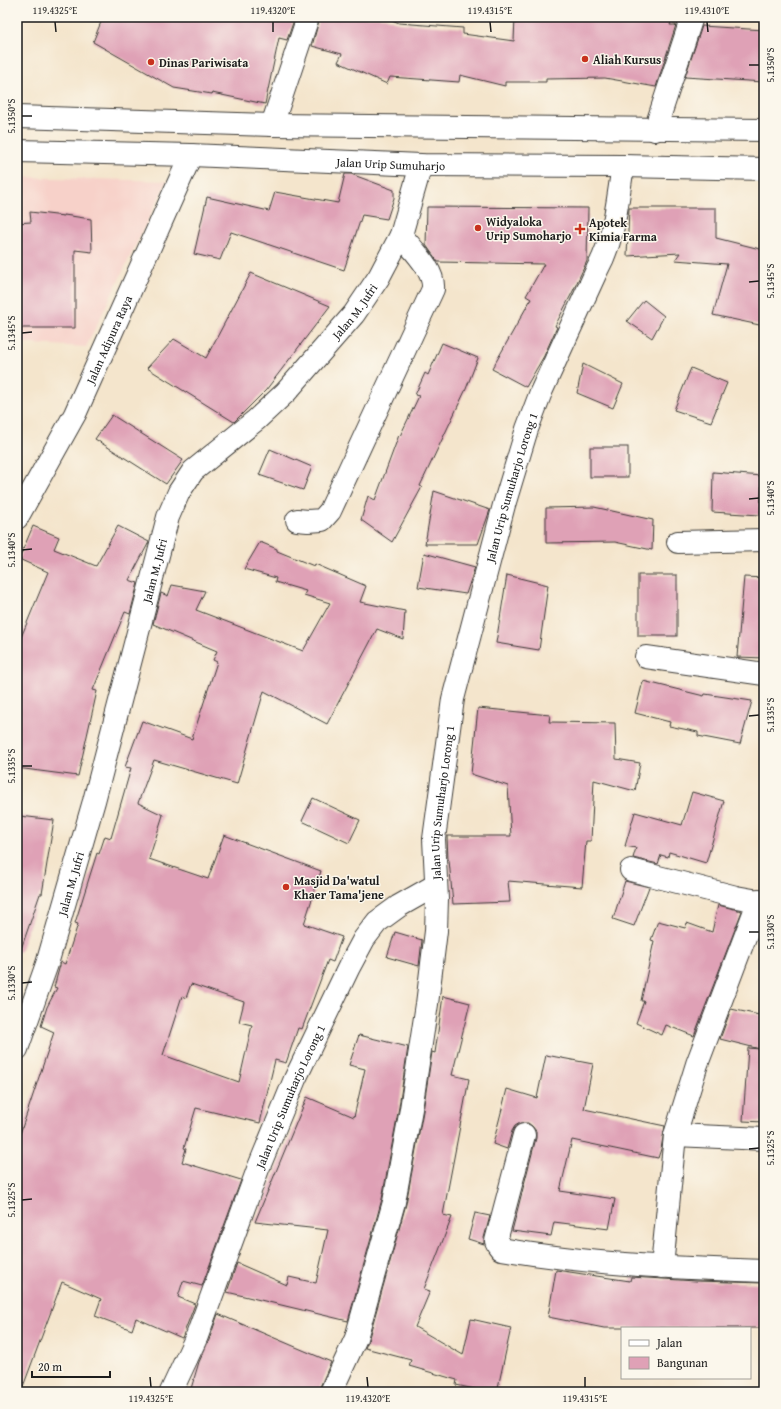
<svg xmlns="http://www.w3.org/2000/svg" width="781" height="1409" viewBox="0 0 781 1409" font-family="'Gentium Book Plus',serif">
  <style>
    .built { fill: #f7d1c9 }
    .building { fill: #dfa1b6; fill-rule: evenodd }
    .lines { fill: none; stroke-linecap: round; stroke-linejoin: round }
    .street-casing { stroke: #3c3a36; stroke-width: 24 }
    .highway-casing { stroke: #3c3a36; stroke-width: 24 }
    .street { stroke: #fff; stroke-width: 22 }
    .highway { stroke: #fff; stroke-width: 22 }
    .ticks { fill: none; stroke: #1c1c1c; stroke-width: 1.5 }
    .poi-dot { fill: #c8321e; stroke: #fbf7ec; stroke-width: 1.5 }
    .labels { text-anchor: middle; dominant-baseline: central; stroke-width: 3; stroke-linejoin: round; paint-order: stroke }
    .poi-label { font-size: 12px; font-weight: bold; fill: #1c1c1c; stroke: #fbf7ec; text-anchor: start }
    .street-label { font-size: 12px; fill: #1c1c1c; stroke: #fbf7ec }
    .neatline { fill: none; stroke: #1c1c1c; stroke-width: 1.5 }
    .ticks-label { font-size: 10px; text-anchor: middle; fill: #1c1c1c }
  </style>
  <rect width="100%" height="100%" fill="#fbf7ec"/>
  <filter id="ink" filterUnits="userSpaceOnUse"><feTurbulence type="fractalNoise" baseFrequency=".025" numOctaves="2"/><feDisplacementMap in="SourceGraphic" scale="8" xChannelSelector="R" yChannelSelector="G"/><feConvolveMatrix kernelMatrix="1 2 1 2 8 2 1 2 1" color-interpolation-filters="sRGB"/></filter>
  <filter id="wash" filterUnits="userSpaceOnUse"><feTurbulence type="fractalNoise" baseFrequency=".012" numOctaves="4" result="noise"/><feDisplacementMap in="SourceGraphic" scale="16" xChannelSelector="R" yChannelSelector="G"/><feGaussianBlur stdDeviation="0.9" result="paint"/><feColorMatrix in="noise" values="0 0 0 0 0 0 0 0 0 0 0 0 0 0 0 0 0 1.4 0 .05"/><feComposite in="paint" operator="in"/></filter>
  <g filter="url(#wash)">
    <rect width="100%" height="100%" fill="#f4e5cc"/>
    <path class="built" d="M17 177 167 181 86 347 17 343Z"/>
    <g id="blocks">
      <g class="building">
        <path d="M103 17H295L287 40 279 38 265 104 212 93V94L174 88 93 42Z"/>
        <path d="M320 17H385L399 23 463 28V34L514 41 515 17H646L671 22 670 25H676L656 87 605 78 546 79V82H505V86L460 75 459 82 390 77 387 84 338 62 342 54 312 46Z"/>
        <path d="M702 26 764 30V82L685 77Z"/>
        <path d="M345 174H351L394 190V198L387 219 362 215 344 270 231 232 220 260 194 254 207 197 269 211 275 192 338 203Z"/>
        <path d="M427 207 588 208 587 261 573 291 555 326 557 327 544 356 526 387 492 369 531 299 526 296 544 264 438 262 426 245Z"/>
        <path d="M629 208H716V238L764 250V326L713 315 727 264 675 260 680 253 627 256Z"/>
        <path d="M30 212 64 216V215L91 219 92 252 75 250V328H17V223L31 222Z"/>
        <path d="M251 273 330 306 266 390 234 422 147 368 174 339 206 358Z"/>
        <path d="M644 300 664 316 652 338 627 321Z"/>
        <path d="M442 343 478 358 466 389 420 486 422 487 392 542 361 520 368 496 375 500 399 435 400 436 419 396 415 395 425 373 428 375Z"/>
        <path d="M583 364 623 384 613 408 577 393Z"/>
        <path d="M691 368 727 383 711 422 674 410Z"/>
        <path d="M112 415 183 460 166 484 95 439Z"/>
        <rect x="590" y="447" width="38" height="30"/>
        <path d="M270 449 312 467 303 490 259 475Z"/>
        <path d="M713 472 762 476 760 515 712 512Z"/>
        <path d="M434 491 490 510 478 544H425Z"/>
        <path d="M594 507 653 520 652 550 615 542 546 543V508Z"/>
        <path d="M33 526 59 537 54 549 96 566 118 526 149 542 129 580 138 583 130 614 125 612 93 690 97 691 78 776 17 768V647L48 572 19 559Z"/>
        <path d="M260 542 277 549V551L314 566 315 564 366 586 360 602 405 611 403 639 377 629 327 724 264 691 237 784 154 760 138 803 163 815 149 859 208 879 224 835 321 871 304 924 342 937 333 962 328 960 302 1029 298 1028 286 1063 275 1060 260 1123 196 1108 184 1148 186 1149 182 1162 241 1180 202 1286 183 1281 178 1297 195 1304 182 1338 136 1318 132 1330 95 1316 101 1299 62 1282 21 1392H17V1143L54 1032 41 1026 47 1007 57 988 54 987 61 962 65 964 78 924 75 923 97 853 99 854 105 836 111 838 131 768 125 767 142 721 192 739 217 662 213 660 217 651 153 624 161 593 168 596 172 585 205 591 196 610 303 651 330 603 304 595 306 591 275 582 276 578 244 569ZM191 984 244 1002 239 1022 252 1025 239 1082 163 1055 182 996 186 998Z"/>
        <path d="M424 553 475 567 466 594 418 587Z"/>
        <path d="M507 575 548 585 539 650 496 643Z"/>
        <rect x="638" y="575" width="39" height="61"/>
        <path d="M744 577 764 578V658L737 657Z"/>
        <path d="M643 681 704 696 705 694 752 701 740 744 698 736V732L669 726 670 722 635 713Z"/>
        <path d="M478 708 550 715 549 722 615 723 616 759 640 763 635 791 594 780 591 841H586L582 887 508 881 510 902 453 904 449 860H448L447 836H511L508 786 471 774Z"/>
        <path d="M692 792 724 801 706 863 669 852 668 857 661 855 658 864 633 858 636 848 625 846 635 812 682 825Z"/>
        <path d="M313 798 360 820 349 843 302 821Z"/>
        <path d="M20 816 54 820 42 894H40L20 952 17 951V847Z"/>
        <path d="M625 881 649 887 634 926 613 919Z"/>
        <path d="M718 905 742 911 694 1036 666 1025 662 1035 636 1023 644 1001H641L654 941 651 940 658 921 685 928 687 923 712 932Z"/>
        <path d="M395 932 422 940 419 966 387 957Z"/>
        <path d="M443 996 470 1003 452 1075 469 1079 443 1215 452 1217 424 1289 430 1291 415 1327 463 1355 471 1319 511 1328 497 1392H489L456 1385 457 1380 409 1366 411 1360 365 1348 368 1341 406 1204 423 1111 432 1052 435 1053Z"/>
        <path d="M731 1009 764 1016V1122L743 1121 748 1048 760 1049 720 1039Z"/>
        <path d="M359 1035 408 1047 399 1107 382 1199 348 1321 227 1292 237 1263 287 1285 289 1277 316 1283 328 1230 255 1222 307 1097 354 1117 365 1069 349 1065Z"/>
        <path d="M546 1055 593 1064 584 1109 665 1126 661 1149 658 1158 572 1140 560 1191 615 1199 609 1229 554 1222 551 1236 512 1231 536 1138V1131L532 1126 528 1123H520L515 1126 512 1131 507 1149 493 1144 507 1089 537 1098Z"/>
        <path d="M475 1213 490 1216 484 1238V1244L468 1239Z"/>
        <path d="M556 1270 630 1281 631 1277 696 1281 764 1283V1328H604L548 1317Z"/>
        <path d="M218 1314 331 1362 320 1387 319 1392H190L199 1362 209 1340Z"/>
      </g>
    </g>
  </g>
  <g filter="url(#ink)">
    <use href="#blocks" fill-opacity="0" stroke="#3c3a36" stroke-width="1"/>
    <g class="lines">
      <defs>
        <g id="street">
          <path d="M272 125 308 17"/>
          <path d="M655 130 692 17"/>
          <path id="s1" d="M17 518 75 414 191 155"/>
          <path d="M297 520 308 521 322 520 330 511 433 289C435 270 412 249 401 235"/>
          <path d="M678 542 764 540"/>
          <path d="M646 657 764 674"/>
          <path d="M631 870 736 897 764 902"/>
          <path id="s2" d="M17 1049 47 964 94 801 168 517 179 492 193 471 256 420 286 392 354 314 379 277 401 235 421 165"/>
          <path d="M524 1135 496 1241 498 1245 501 1249C588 1264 676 1268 764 1271"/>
          <path d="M675 1135 764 1139"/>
          <path d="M662 1267 675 1135 697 1064 759 900"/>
          <path id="s3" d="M171 1392 197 1336 258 1169 295 1079 349 967 364 939 377 922 399 906 436 885"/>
          <path id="s4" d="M331 1392 356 1338 394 1202 411 1109 427 1004 436 931 437 899 434 839 453 699 504 505 527 429 541 392 597 270C615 238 617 202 623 166"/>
        </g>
        <g id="highway">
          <path d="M17 117 272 125 764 130"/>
          <path id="s5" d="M17 151 191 155 421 165 623 166 764 169"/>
        </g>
      </defs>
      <use href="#street" class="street-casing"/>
      <use href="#highway" class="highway-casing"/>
      <use href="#street" class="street"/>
      <use href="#highway" class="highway"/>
    </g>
  </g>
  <path class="ticks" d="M55 22 56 32M273 22V32M490 22 491 32M707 22 708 32M749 65H759M22 116H32M749 282 759 281M22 333 32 332M749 499 759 498M22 550 32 549M749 716 759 715M22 766H32M749 932H759M22 983 32 982M749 1149 759 1148M22 1200 32 1199M150 1377 151 1387M367 1377 368 1387M585 1377V1387"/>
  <g class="poi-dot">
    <circle cx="585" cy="59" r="4"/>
    <circle cx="151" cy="62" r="4"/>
    <circle cx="478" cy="228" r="4"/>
    <path d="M578 223h4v4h4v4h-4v4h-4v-4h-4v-4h4z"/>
    <circle cx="286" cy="887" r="4"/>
  </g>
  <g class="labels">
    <g class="poi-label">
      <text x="593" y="59">Aliah Kursus</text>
      <text x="159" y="62">Dinas Pariwisata</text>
      <text x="486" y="221">Widyaloka<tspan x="486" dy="14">Urip Sumoharjo</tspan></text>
      <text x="589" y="222">Apotek<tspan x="589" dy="14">Kimia Farma</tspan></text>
      <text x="294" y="880">Masjid Da'watul<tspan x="294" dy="14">Khaer Tama'jene</tspan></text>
    </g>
    <g class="street-label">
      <text stroke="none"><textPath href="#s5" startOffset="374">Jalan Urip Sumuharjo</textPath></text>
      <text stroke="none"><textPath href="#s2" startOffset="834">Jalan M. Jufri</textPath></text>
      <text stroke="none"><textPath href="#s1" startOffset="201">Jalan Adipura Raya</textPath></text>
      <text stroke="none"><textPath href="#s4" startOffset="928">Jalan Urip Sumuharjo Lorong 1</textPath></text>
      <text stroke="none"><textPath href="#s2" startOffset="498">Jalan M. Jufri</textPath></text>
      <text stroke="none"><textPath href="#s4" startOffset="604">Jalan Urip Sumuharjo Lorong 1</textPath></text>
      <text stroke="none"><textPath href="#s2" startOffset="174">Jalan M. Jufri</textPath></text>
      <text stroke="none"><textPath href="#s3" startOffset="319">Jalan Urip Sumuharjo Lorong 1</textPath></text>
    </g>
  </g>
  <rect width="781" height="1409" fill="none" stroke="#fbf7ec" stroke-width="44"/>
  <rect x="621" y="1327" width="130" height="52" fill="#fbf7ec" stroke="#a29f99"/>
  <rect x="629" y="1340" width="20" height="6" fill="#ffffff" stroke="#a29f99"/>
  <text x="657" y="1347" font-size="12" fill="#1c1c1c">Jalan</text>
  <rect x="629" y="1357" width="20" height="12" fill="#dfa1b6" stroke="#a29f99"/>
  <text x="657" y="1367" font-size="12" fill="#1c1c1c">Bangunan</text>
  <path d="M32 1371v6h78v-6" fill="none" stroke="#1c1c1c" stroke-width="2"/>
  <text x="38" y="1371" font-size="12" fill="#1c1c1c" stroke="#fbf7ec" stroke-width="3" paint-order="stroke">20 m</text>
  <rect x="22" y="22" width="737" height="1365" class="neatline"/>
  <g class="ticks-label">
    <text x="55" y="14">119.4325°E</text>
    <text x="273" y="14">119.4320°E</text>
    <text x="490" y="14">119.4315°E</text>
    <text x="707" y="14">119.4310°E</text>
    <text transform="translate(770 65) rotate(-90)" y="4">5.1350°S</text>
    <text transform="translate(11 116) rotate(-90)" y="4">5.1350°S</text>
    <text transform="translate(770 281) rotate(-90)" y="4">5.1345°S</text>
    <text transform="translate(11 333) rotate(-90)" y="4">5.1345°S</text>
    <text transform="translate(770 498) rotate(-90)" y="4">5.1340°S</text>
    <text transform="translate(11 550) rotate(-90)" y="4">5.1340°S</text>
    <text transform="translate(770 715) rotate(-90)" y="4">5.1335°S</text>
    <text transform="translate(11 766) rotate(-90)" y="4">5.1335°S</text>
    <text transform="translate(770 932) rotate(-90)" y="4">5.1330°S</text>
    <text transform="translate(11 983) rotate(-90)" y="4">5.1330°S</text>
    <text transform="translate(770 1148) rotate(-90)" y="4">5.1325°S</text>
    <text transform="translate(11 1200) rotate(-90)" y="4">5.1325°S</text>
    <text x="151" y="1402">119.4325°E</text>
    <text x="368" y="1402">119.4320°E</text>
    <text x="585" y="1402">119.4315°E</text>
  </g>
</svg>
